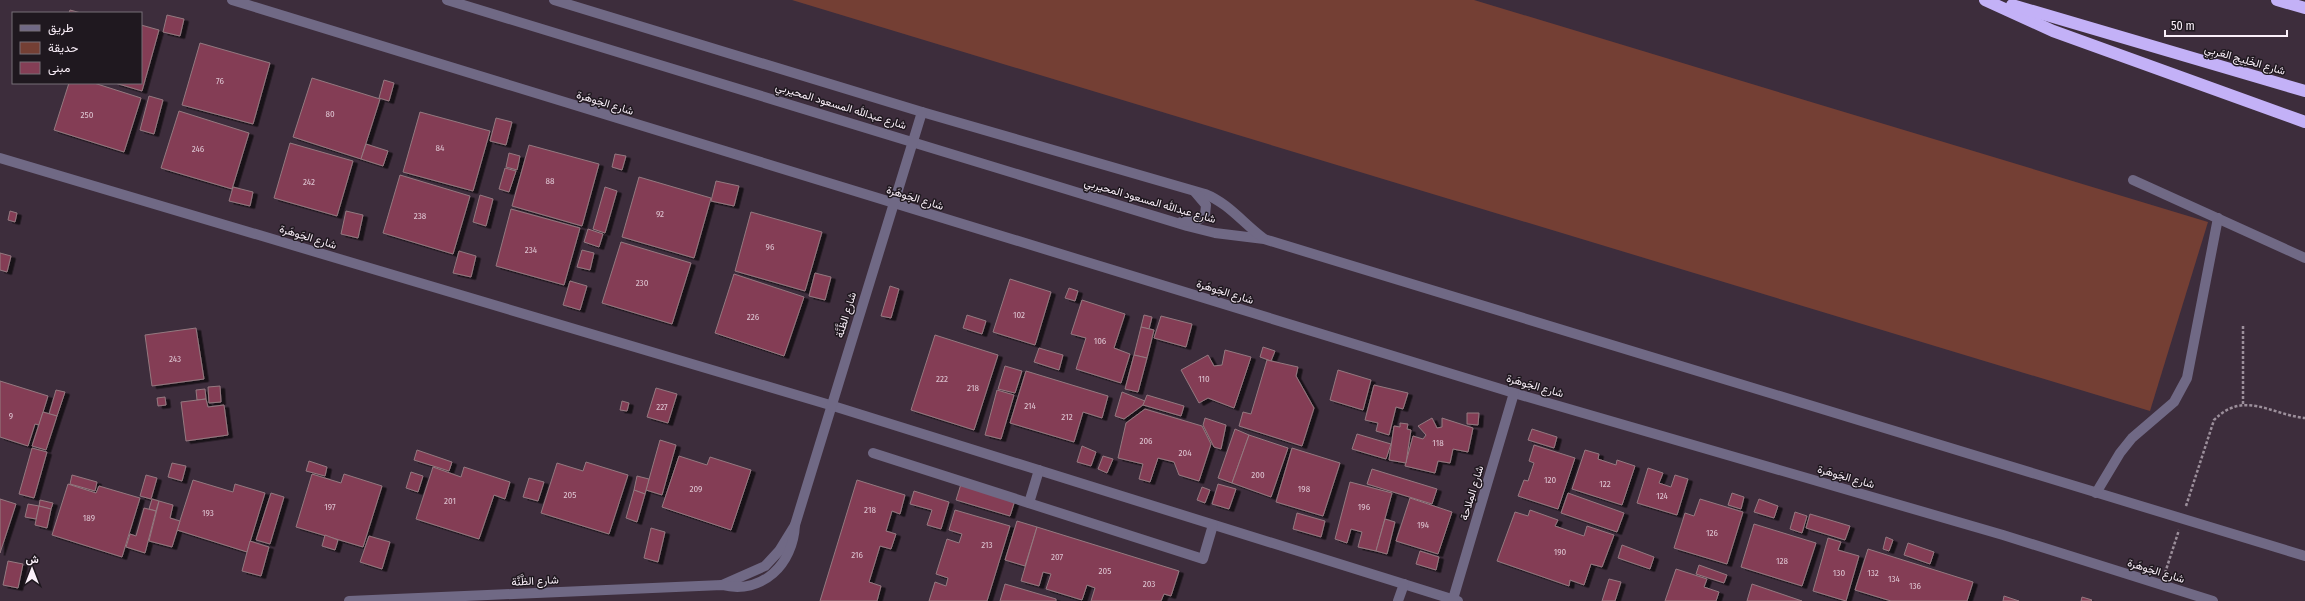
<svg xmlns="http://www.w3.org/2000/svg" width="2305" height="601" viewBox="0 0 2305 601" font-family="'Fira Sans Condensed',Vazirmatn,sans-serif">
  <style>
    .green { fill: #743f34 }
    .building { fill: #843e55; stroke: #947980; filter: url(#shadow) }
    .lines { fill: none; stroke-linecap: round; stroke-linejoin: round }
    .path { stroke: #9c8f9b; stroke-width: 2.5; stroke-dasharray: 3 2; stroke-linecap: butt }
    .minor { stroke: #706985; stroke-width: 10 }
    .highway { stroke: #c3b1f7; stroke-width: 12 }
    .labels { text-anchor: middle; dominant-baseline: central; stroke-width: 3; stroke-linejoin: round; paint-order: stroke }
    .number-label { font-size: 9px; fill: #ddc4d1 }
    .street-label { font-size: 11px; fill: #fbf0fa; stroke: #1f181f }
  </style>
  <defs>
    <filter id="shadow"><feDropShadow dx="4.5" dy="2.5" stdDeviation="0" flood-color="#0009"/></filter>
  </defs>
  <rect width="100%" height="100%" fill="#3d2d3c"/>
  <path class="green" d="M792 0H1474L2208 222 2150 411Z"/>
  <g class="building">
    <path d="M70 10 81 13H69Z"/>
    <path d="M167 15 184 19 180 36 163 32Z"/>
    <path d="M141 25 159 30 142 91 115 83H141Z"/>
    <path d="M200 43 270 63 253 124 182 105Z"/>
    <path d="M312 78 380 99 361 159 293 137Z"/>
    <path d="M384 80 394 83 389 101 379 98Z"/>
    <path d="M69 83H94L141 98 124 152 54 130Z"/>
    <path d="M149 96 163 100 154 134 140 130Z"/>
    <path d="M179 111 249 133 232 189 161 168Z"/>
    <path d="M420 112 490 131 473 191 403 172Z"/>
    <path d="M496 118 512 122 506 145 490 141Z"/>
    <path d="M290 143 353 161 337 216 274 198Z"/>
    <path d="M366 144 388 151 383 166 361 159Z"/>
    <path d="M529 145 599 164 582 226 512 206Z"/>
    <path d="M509 153 520 156 517 170 506 167Z"/>
    <path d="M615 154 626 156 622 170 612 167Z"/>
    <path d="M505 168 516 171 509 192 499 189Z"/>
    <path d="M400 175 470 196 453 254 383 233Z"/>
    <path d="M639 177 711 198 694 258 622 237Z"/>
    <path d="M716 181 739 186 734 206 711 201Z"/>
    <path d="M233 187 253 192 250 206 229 201Z"/>
    <path d="M605 187 617 191 605 233 593 229Z"/>
    <path d="M480 195 493 199 486 226 473 222Z"/>
    <path d="M511 209 580 228 564 285 496 266Z"/>
    <path d="M10 211 17 213 15 222 8 220Z"/>
    <path d="M346 211 363 215 358 238 341 234Z"/>
    <path d="M751 212 822 232 805 291 735 271Z"/>
    <path d="M588 229 603 234 599 247 584 242Z"/>
    <path d="M621 242 691 263 672 324 602 303Z"/>
    <path d="M582 250 594 253 590 270 577 267Z"/>
    <path d="M459 251 476 256 471 277 453 273Z"/>
    <path d="M0 253 11 256 7 272 0 270Z"/>
    <path d="M815 273 831 277 825 300 809 296Z"/>
    <path d="M734 274 804 297 784 356 715 333Z"/>
    <path d="M1010 279 1051 292 1035 345 993 332Z"/>
    <path d="M570 281 587 286 580 310 563 305Z"/>
    <path d="M890 286 899 289 891 318 881 316Z"/>
    <path d="M1069 288 1078 291 1075 301 1065 298Z"/>
    <path d="M1082 300 1125 314 1114 348 1130 354 1121 383 1076 369 1086 338 1071 334Z"/>
    <path d="M967 315 986 321 982 334 963 328Z"/>
    <path d="M1144 315 1152 317 1149 329 1141 327Z"/>
    <path d="M1161 316 1192 324 1186 347 1154 338Z"/>
    <path d="M1141 327 1154 330 1147 358 1134 355Z"/>
    <path d="M196 328 204 379 152 386 145 335Z"/>
    <path d="M935 335 998 355 974 430 911 410Z"/>
    <path d="M1263 347 1275 351 1271 361 1260 357Z"/>
    <path d="M1039 348 1063 355 1059 370 1034 362Z"/>
    <path d="M1225 350 1251 357 1234 408 1208 398 1199 403 1181 370 1208 355 1214 366 1222 365Z"/>
    <path d="M1134 355 1147 358 1138 392 1125 389Z"/>
    <path d="M1267 360 1298 367 1296 376 1314 408 1302 446 1239 426 1243 412 1251 414Z"/>
    <path d="M1005 366 1022 371 1015 393 998 389Z"/>
    <path d="M1338 370 1371 380 1363 410 1330 400Z"/>
    <path d="M1026 371 1108 396 1102 418 1083 412 1074 442 1010 423Z"/>
    <path d="M0 381 48 396 39 425 35 424 28 446 0 437Z"/>
    <path d="M1374 385 1408 393 1403 409 1396 407 1389 435 1376 431 1378 423 1365 420Z"/>
    <path d="M220 386 221 402 209 403 208 387Z"/>
    <path d="M656 388 677 394 668 423 647 417Z"/>
    <path d="M205 389 206 399 197 400 196 390Z"/>
    <path d="M56 390 65 392 57 416 49 414Z"/>
    <path d="M997 390 1014 395 1001 439 985 435Z"/>
    <path d="M1122 392 1145 401 1143 405 1124 419 1115 416Z"/>
    <path d="M1147 395 1184 406 1181 416 1143 405Z"/>
    <path d="M165 397 166 405 158 406 157 398Z"/>
    <path d="M206 399 208 407 224 405 228 435 186 441 181 402Z"/>
    <path d="M622 401 629 403 627 411 620 410Z"/>
    <path d="M1145 409 1202 426 1211 444 1199 481 1179 475 1174 462 1158 458 1150 482 1139 479 1143 464 1118 458 1126 423Z"/>
    <path d="M43 412 57 416 46 450 32 446Z"/>
    <path d="M1467 413H1479L1478 425 1467 424Z"/>
    <path d="M1205 418 1226 425 1221 449 1214 447 1203 425Z"/>
    <path d="M1432 418 1437 428 1442 427V418L1473 428 1468 452 1453 449 1450 463 1438 461 1435 473 1405 466 1413 436 1423 439 1426 435 1418 426Z"/>
    <path d="M1400 423 1408 424 1407 429 1411 430 1406 463 1389 460 1394 426 1400 427Z"/>
    <path d="M1235 429 1249 435 1232 483 1218 478Z"/>
    <path d="M1532 429 1557 437 1554 448 1528 440Z"/>
    <path d="M1357 434 1391 444 1386 459 1352 449Z"/>
    <path d="M1249 435 1288 448 1271 497 1232 483Z"/>
    <path d="M660 440 676 445 662 495 646 490Z"/>
    <path d="M1534 445 1575 458 1558 509 1518 496 1524 480 1528 481 1534 463 1529 461Z"/>
    <path d="M1082 446 1096 452 1091 466 1077 462Z"/>
    <path d="M32 448 47 452 34 498 19 494Z"/>
    <path d="M1292 448 1340 463 1323 516 1276 502Z"/>
    <path d="M417 450 452 462 449 471 414 460Z"/>
    <path d="M1585 450 1599 454 1598 459 1616 465 1617 460 1635 466 1622 505 1572 489Z"/>
    <path d="M679 456 707 465 710 457 751 470 731 530 662 507Z"/>
    <path d="M1103 456 1113 459 1107 473 1098 469Z"/>
    <path d="M309 461 327 467 325 476 306 471Z"/>
    <path d="M586 462 628 475 609 534 541 513 557 463 583 471Z"/>
    <path d="M172 463 186 466 182 481 168 477Z"/>
    <path d="M433 467 461 477 464 467 510 482 505 499 494 495 479 539 416 519Z"/>
    <path d="M1648 468 1663 473 1659 483 1671 487 1675 475 1688 479 1677 515 1637 503Z"/>
    <path d="M1372 469 1437 489 1432 504 1367 484Z"/>
    <path d="M411 472 423 476 418 492 406 488Z"/>
    <path d="M312 474 341 483 344 474 382 486 363 547 296 527Z"/>
    <path d="M72 475 97 482 95 491 70 484Z"/>
    <path d="M146 475 157 478 151 499 140 496Z"/>
    <path d="M637 476 649 479 645 494 634 490Z"/>
    <path d="M529 478 544 482 538 501 523 497Z"/>
    <path d="M193 480 233 492 235 484 265 493 247 552 177 530Z"/>
    <path d="M857 480 905 495 900 514 892 511 886 531 896 534 891 549 880 546 869 582 881 586 877 601H820Z"/>
    <path d="M1350 482 1392 493 1376 551 1358 547 1362 532 1351 529 1347 543 1335 539Z"/>
    <path d="M68 484 96 493 99 486 140 498 122 557 52 535Z"/>
    <path d="M961 484 1015 500 1010 516 956 500Z"/>
    <path d="M1218 484 1236 489 1229 509 1212 504Z"/>
    <path d="M1202 487 1210 490 1205 503 1197 500Z"/>
    <path d="M634 490 645 494 637 522 626 518Z"/>
    <path d="M914 491 949 502 941 529 927 525 932 510 910 504Z"/>
    <path d="M271 493 284 497 270 544 256 540Z"/>
    <path d="M1568 493 1624 513 1617 532 1561 513Z"/>
    <path d="M1732 493 1744 497 1741 509 1728 505Z"/>
    <path d="M1410 498 1452 512 1438 554 1396 541Z"/>
    <path d="M0 499 16 504 0 553Z"/>
    <path d="M152 499 159 501 156 511 149 509Z"/>
    <path d="M1700 499 1743 512 1727 564 1674 548 1685 513 1694 516Z"/>
    <path d="M1759 499 1778 506 1774 518 1754 512Z"/>
    <path d="M40 500 53 503 51 509 39 506Z"/>
    <path d="M159 501 173 505 170 518 180 521 172 547 149 541Z"/>
    <path d="M28 504 39 506 36 519 25 517Z"/>
    <path d="M39 506 51 509 47 528 35 525Z"/>
    <path d="M144 508 156 511 145 553 126 547 130 534 136 536Z"/>
    <path d="M955 510 1010 526 987 601H929L935 582 946 586 948 578 936 574 947 539 959 543 962 534 949 530Z"/>
    <path d="M1530 510 1558 520 1555 526 1584 536 1587 526 1614 535 1602 567 1591 564 1584 585 1570 580 1569 586 1497 561 1515 512 1528 516Z"/>
    <path d="M1795 512 1807 516 1802 533 1790 529Z"/>
    <path d="M1297 513 1325 521 1321 537 1293 529Z"/>
    <path d="M1810 514 1850 526 1845 540 1806 528Z"/>
    <path d="M1385 519 1395 522 1387 554 1376 551Z"/>
    <path d="M1017 521 1037 527 1025 566 1005 560Z"/>
    <path d="M1754 524 1816 543 1802 586 1741 567Z"/>
    <path d="M1037 527 1179 571 1171 596 1164 594 1161 601H1091L1095 588 1087 585 1082 600 1046 589 1051 574 1043 572 1039 586 1021 581Z"/>
    <path d="M651 528 665 532 658 562 644 558Z"/>
    <path d="M325 535 338 540 335 550 322 546Z"/>
    <path d="M369 536 390 542 382 569 360 562Z"/>
    <path d="M1886 537 1893 540 1889 551 1883 549Z"/>
    <path d="M1828 538 1841 542 1838 550 1859 556 1846 601 1813 591Z"/>
    <path d="M250 541 269 547 261 576 242 571Z"/>
    <path d="M1908 543 1934 552 1930 564 1904 555Z"/>
    <path d="M1622 545 1654 557 1650 569 1618 558Z"/>
    <path d="M1868 549 1973 582 1967 601H1891L1855 590Z"/>
    <path d="M1420 551 1439 557 1436 570 1416 564Z"/>
    <path d="M8 561 23 564 18 588 3 585Z"/>
    <path d="M1699 565 1727 575 1724 583 1696 574Z"/>
    <path d="M1676 569 1707 579 1704 587 1719 592 1716 601H1665Z"/>
    <path d="M1609 579 1621 582 1615 601H1602Z"/>
    <path d="M1005 584 1056 599V601H1000Z"/>
    <path d="M1752 584 1802 601H1747Z"/>
    <path d="M2004 596 2019 601H2003Z"/>
    <path d="M2082 597 2092 600 2091 601H2081Z"/>
  </g>
  <g class="lines">
    <g class="path">
      <path d="M2243 326V404"/>
      <path d="M2186 506 2214 420C2244 390 2269 414 2305 418"/>
      <path d="M2165 573 2179 530"/>
    </g>
    <g class="minor">
      <path d="M232 0 1514 393 2003 535 2213 601"/>
      <path d="M447 0 1187 226 1215 233 1264 239 2305 556"/>
      <path d="M554 0 922 112 1205 194C1228 203 1243 223 1263 238"/>
      <path d="M0 158 830 405 1458 601"/>
      <path d="M2133 180 2305 258"/>
      <path d="M1181 222 1196 221 1205 215 1206 205 1195 192"/>
      <path d="M873 453 1203 559 1213 525"/>
      <path d="M2096 493 2120 453 2132 438 2174 402 2187 378 2218 218"/>
      <path d="M1029 503 1039 470"/>
      <path d="M722 585 765 566 779 551 795 525"/>
      <path d="M1453 599 1514 393"/>
      <path d="M349 601 722 585C763 595 793 564 795 525L922 112"/>
      <path d="M1398 601 1404 584"/>
    </g>
    <g class="highway">
      <path d="M1985 0 2053 31 2305 122"/>
      <path d="M2277 0 2305 8"/>
      <path d="M2012 5 2305 91"/>
    </g>
  </g>
  <g class="labels">
    <g class="number-label">
      <text x="220" y="81">76</text>
      <text x="330" y="114">80</text>
      <text x="87" y="115">250</text>
      <text x="440" y="148">84</text>
      <text x="198" y="149">246</text>
      <text x="550" y="181">88</text>
      <text x="309" y="182">242</text>
      <text x="660" y="214">92</text>
      <text x="420" y="216">238</text>
      <text x="770" y="247">96</text>
      <text x="531" y="250">234</text>
      <text x="642" y="283">230</text>
      <text x="1019" y="315">102</text>
      <text x="753" y="317">226</text>
      <text x="1100" y="341">106</text>
      <text x="175" y="359">243</text>
      <text x="942" y="379">222</text>
      <text x="1204" y="379">110</text>
      <text x="973" y="388">218</text>
      <text x="1030" y="406">214</text>
      <text x="662" y="407">227</text>
      <text x="11" y="416">9</text>
      <text x="1067" y="417">212</text>
      <text x="1146" y="441">206</text>
      <text x="1438" y="443">118</text>
      <text x="1185" y="453">204</text>
      <text x="1258" y="475">200</text>
      <text x="1550" y="480">120</text>
      <text x="1605" y="484">122</text>
      <text x="696" y="489">209</text>
      <text x="1304" y="489">198</text>
      <text x="570" y="495">205</text>
      <text x="1662" y="496">124</text>
      <text x="450" y="501">201</text>
      <text x="330" y="507">197</text>
      <text x="1364" y="507">196</text>
      <text x="870" y="510">218</text>
      <text x="208" y="513">193</text>
      <text x="89" y="518">189</text>
      <text x="1423" y="525">194</text>
      <text x="1712" y="533">126</text>
      <text x="987" y="545">213</text>
      <text x="1560" y="552">190</text>
      <text x="857" y="555">216</text>
      <text x="1057" y="557">207</text>
      <text x="1782" y="561">128</text>
      <text x="1105" y="571">205</text>
      <text x="1839" y="573">130</text>
      <text x="1873" y="573">132</text>
      <text x="1894" y="579">134</text>
      <text x="1149" y="584">203</text>
      <text x="1915" y="586">136</text>
    </g>
    <g class="street-label">
      <text transform="translate(2245 60) rotate(16)">شارع الخَلِيج العَربِي</text>
      <text transform="translate(605 103) rotate(17)">شارع الجَوهَرة</text>
      <text transform="translate(841 106) rotate(17)">شارع عبدالله المسعود المحيربي</text>
      <text transform="translate(915 198) rotate(17)">شارع الجَوهَرة</text>
      <text transform="translate(1150 201) rotate(16)">شارع عبدالله المسعود المحيربي</text>
      <text transform="translate(308 237) rotate(17)">شارع الجَوهَرة</text>
      <text transform="translate(1225 292) rotate(17)">شارع الجَوهَرة</text>
      <text transform="translate(846 315) rotate(-73)">شارع الظَّنَّة</text>
      <text transform="translate(1535 386) rotate(16)">شارع الجَوهَرة</text>
      <text transform="translate(1846 477) rotate(16)">شارع الجَوهَرة</text>
      <text transform="translate(1472 493) rotate(-73)">شارع المِلاحة</text>
      <text transform="translate(2156 571) rotate(17)">شارع الجَوهَرة</text>
      <text transform="translate(535 581) rotate(-3)">شارع الظَّنَّة</text>
    </g>
  </g>
  <rect x="12" y="12" width="130" height="72" fill="#1f181f" stroke="#776e77"/>
  <rect x="20" y="25" width="20" height="6" fill="#706985" stroke="#776e77"/>
  <text x="48" y="32" font-size="12" fill="#fbf0fa">طريق</text>
  <rect x="20" y="42" width="20" height="12" fill="#743f34" stroke="#776e77"/>
  <text x="48" y="52" font-size="12" fill="#fbf0fa">حديقة</text>
  <rect x="20" y="62" width="20" height="12" fill="#843e55" stroke="#776e77"/>
  <text x="48" y="72" font-size="12" fill="#fbf0fa">مبنى</text>
  <g transform="translate(32 569)" stroke="#1f181f" stroke-width="3" paint-order="stroke">
  <path d="M0-3L7 15L0 10L-7 15Z" fill="#fbf0fa"/>
  <text y="-6" font-size="11" font-weight="bold" text-anchor="middle" fill="#fbf0fa">ش</text>
  </g>
  <path d="M2165 30v6h122v-6" fill="none" stroke="#fbf0fa" stroke-width="2"/>
  <text x="2171" y="30" font-size="12" fill="#fbf0fa" stroke="#1f181f" stroke-width="3" paint-order="stroke">50 m</text>
</svg>
